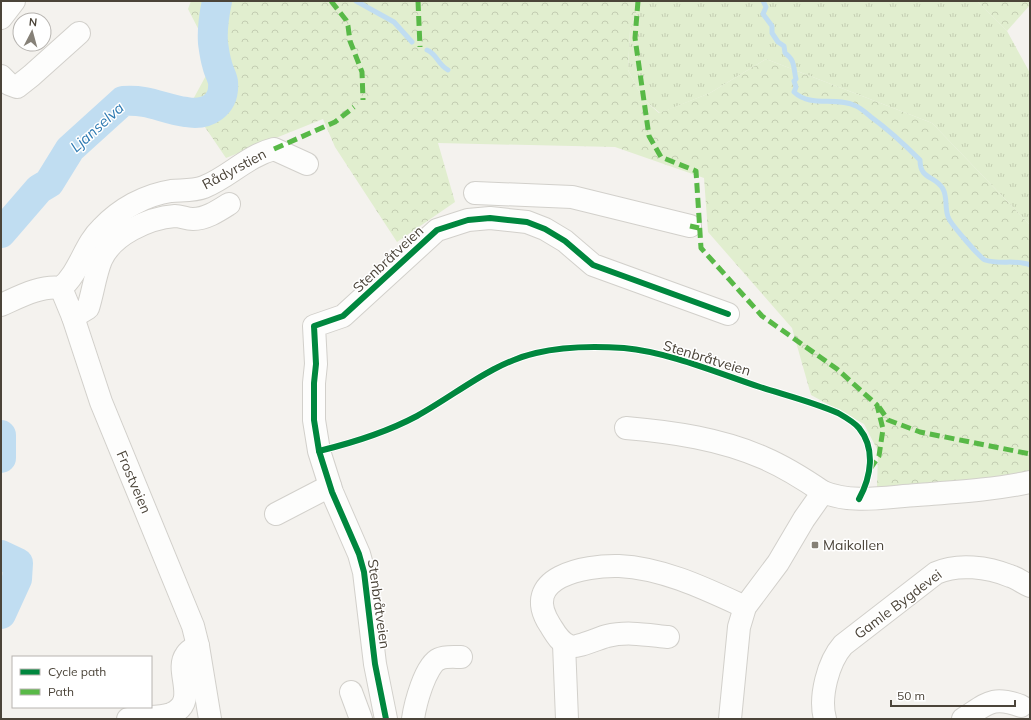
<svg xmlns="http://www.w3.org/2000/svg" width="1031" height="720" viewBox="0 0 1031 720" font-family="Mulish,sans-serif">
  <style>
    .grass { fill: url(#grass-tufts) }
    .forest { fill: url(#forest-crowns) }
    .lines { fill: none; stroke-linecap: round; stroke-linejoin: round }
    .stream { stroke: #c0ddf1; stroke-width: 5 }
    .river { stroke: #c0ddf1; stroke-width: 30 }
    .minor-casing { stroke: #d2d0cb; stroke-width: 24 }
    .minor { stroke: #fdfdfc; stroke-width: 22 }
    .quiet { stroke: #58b947; stroke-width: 5; stroke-dasharray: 10 5; stroke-linecap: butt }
    .cycleway-casing { stroke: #fff; stroke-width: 8 }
    .cycleway { stroke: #00873e; stroke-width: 6 }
    .poi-dot { fill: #868178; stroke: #fff; stroke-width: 1.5 }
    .labels { text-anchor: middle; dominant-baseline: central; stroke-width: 3; stroke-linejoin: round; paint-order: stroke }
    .street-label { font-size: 14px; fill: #4b4439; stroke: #fff }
    .poi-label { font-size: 14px; fill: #4b4439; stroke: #fff; text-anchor: start }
    .water-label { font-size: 15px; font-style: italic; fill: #2e7ab2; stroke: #fff }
  </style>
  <defs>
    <pattern id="grass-tufts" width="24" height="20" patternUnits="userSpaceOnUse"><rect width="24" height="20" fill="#e1eecf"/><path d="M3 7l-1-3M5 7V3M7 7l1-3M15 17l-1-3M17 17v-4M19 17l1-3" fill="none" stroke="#c3cdb2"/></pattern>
    <pattern id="forest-crowns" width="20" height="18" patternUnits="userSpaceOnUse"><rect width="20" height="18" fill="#e1eecf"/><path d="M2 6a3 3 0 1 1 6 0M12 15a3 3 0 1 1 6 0" fill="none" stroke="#c3cdb2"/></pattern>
  </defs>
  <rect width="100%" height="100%" fill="#f4f2ee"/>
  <path class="grass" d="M640 1H977L1007 31 1030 73V225L932 123 766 59 710 93 660 113 643 99 628 70 630 30Z"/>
  <g class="forest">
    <path d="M191 1H640L630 30 628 70 643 99 659 113 710 93 766 59 932 123 1030 225V481L994 490 877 487 878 451 864 424 811 395 792 328 708 232 704 178 615 147 438 143 455 202 397 242 335 147 323 119 226 158 190 105 209 70 206 44 188 9Z"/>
    <path d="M977 1H1030V5L1007 31Z"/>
  </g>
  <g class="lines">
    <g class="stream">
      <path d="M356 1 394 22 412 42"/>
      <path d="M763 1 766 7 763 14 772 26V33L778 42 784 46 785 53C796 61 793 68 796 79L794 81 796 87 794 92C811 108 835 96 856 106 861 108 866 113 871 117 889 130 904 144 920 160 920 180 935 175 943 189 948 198 944 210 949 219 952 225 980 258 985 260 1000 265 1016 259 1030 265"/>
      <path d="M427 50C437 54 438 65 448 70"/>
    </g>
    <g class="river">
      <path d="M1 233 39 189 49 183 70 149 123 101C150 99 162 109 186 112 207 116 225 105 223 82 222 76 218 70 217 64 215 58 214 50 213 43 212 29 214 15 217 1"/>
      <path d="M1 435V458"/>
      <path d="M1 555 18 563 17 579 1 614"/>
    </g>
    <defs>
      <g id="minor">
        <path d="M1 18 14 1"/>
        <path d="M1 76 9 84 17 87 31 76 79 33"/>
        <path d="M475 193 572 197 690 226"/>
        <path d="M61 288 73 317 101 402 193 626 198 646 210 719"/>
        <path d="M1 305C19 297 41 285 61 288 80 272 84 245 102 228 120 209 145 195 171 191 182 190 194 191 204 187 229 177 247 156 274 149L307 164"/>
        <path d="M73 317 88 308C93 292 95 275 101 260 112 235 148 218 175 216 181 216 186 219 193 219 206 219 218 211 229 204"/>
        <path d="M626 428C673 432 721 439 764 458 785 467 804 479 823 492L804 519 778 563 745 607 739 627 730 719"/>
        <path d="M823 492C852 504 886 497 917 495 955 492 993 490 1030 482"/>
        <path d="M276 514 330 486"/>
        <path d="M668 637C648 635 627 631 607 636 599 638 577 648 570 646 560 643 555 633 550 625 519 577 585 565 619 566 663 568 706 589 745 607"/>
        <path d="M564 644 567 719"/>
        <path d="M351 692 361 719"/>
        <path d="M128 719C142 715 158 719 171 714 200 702 174 671 186 655 189 650 194 648 198 646"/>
        <path d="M386 719 375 664 364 572 359 554 332 492 319 451 314 420V383L316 364 314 326 343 316 437 230 468 220 490 218 527 222 545 229 565 241 593 265 728 314"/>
        <path d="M413 719C415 705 425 665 439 659 445 656 454 657 461 657"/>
        <path d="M825 719C819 697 828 662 843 645L936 573C958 563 988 567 1010 576 1017 578 1023 583 1030 586"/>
        <path d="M963 719C987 704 992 695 1021 706"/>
      </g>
    </defs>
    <use href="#minor" class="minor-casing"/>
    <use href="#minor" class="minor"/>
    <g class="quiet">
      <path d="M331 1 346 20 348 26 350 41 362 72 363 100"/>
      <path d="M418 1 420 47"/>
      <path d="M638 1 635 38 649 136 661 157 696 171 701 248 762 316 837 369 877 405 883 429 879 456 870 469"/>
      <path d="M274 149 335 122 354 107"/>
      <path d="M690 226 699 228"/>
      <path d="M879 407 888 420 920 432 1030 454"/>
    </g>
    <defs>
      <g id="cycleway">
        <path d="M319 451C352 443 387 432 417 416 457 394 492 363 536 353 565 346 595 346 624 348 668 352 718 373 760 387 785 395 813 402 838 413 845 417 854 422 859 428 876 449 871 477 859 499"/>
        <path d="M386 719 375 664 364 572 359 554 332 492 319 451 314 420V383L316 364 314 326 343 316 437 230 468 220 490 218 527 222 545 229 565 241 593 265 728 314"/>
      </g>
    </defs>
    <use href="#cycleway" class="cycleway-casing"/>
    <use href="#cycleway" class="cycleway"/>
  </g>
  <rect class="poi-dot" x="811" y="541" width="8" height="8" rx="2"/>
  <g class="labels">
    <g class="street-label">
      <text transform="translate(234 169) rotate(-28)">Rådyrstien</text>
      <text transform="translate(388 259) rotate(-43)">Stenbråtveien</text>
      <text transform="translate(707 358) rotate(17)">Stenbråtveien</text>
      <text transform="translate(134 482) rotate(67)">Frostveien</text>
      <text transform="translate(379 604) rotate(82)">Stenbråtveien</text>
      <text transform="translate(898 604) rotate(-37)">Gamle Bygdevei</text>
    </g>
    <g class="poi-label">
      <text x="823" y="545">Maikollen</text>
    </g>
    <g class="water-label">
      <text transform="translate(97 127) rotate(-42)">Ljanselva</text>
    </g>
  </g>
  <rect width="1031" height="720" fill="none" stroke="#4b4439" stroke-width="4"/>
  <rect x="12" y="656" width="140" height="52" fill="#ffffff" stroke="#b7b4b0"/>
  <rect x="20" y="669" width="20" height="6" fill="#00873e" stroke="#b7b4b0"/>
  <text x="48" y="676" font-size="12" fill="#4b4439">Cycle path</text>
  <rect x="20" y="689" width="20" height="6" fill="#58b947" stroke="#b7b4b0"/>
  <text x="48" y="696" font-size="12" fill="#4b4439">Path</text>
  <g transform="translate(32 32) rotate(6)"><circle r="19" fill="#ffffff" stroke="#b7b4b0"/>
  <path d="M0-3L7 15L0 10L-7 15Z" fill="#868178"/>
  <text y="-6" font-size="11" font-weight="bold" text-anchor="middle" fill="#4b4439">N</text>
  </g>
  <path d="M891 700v6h124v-6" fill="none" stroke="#4b4439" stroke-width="2"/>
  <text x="897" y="700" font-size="12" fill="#4b4439" stroke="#ffffff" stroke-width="3" paint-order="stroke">50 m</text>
</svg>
